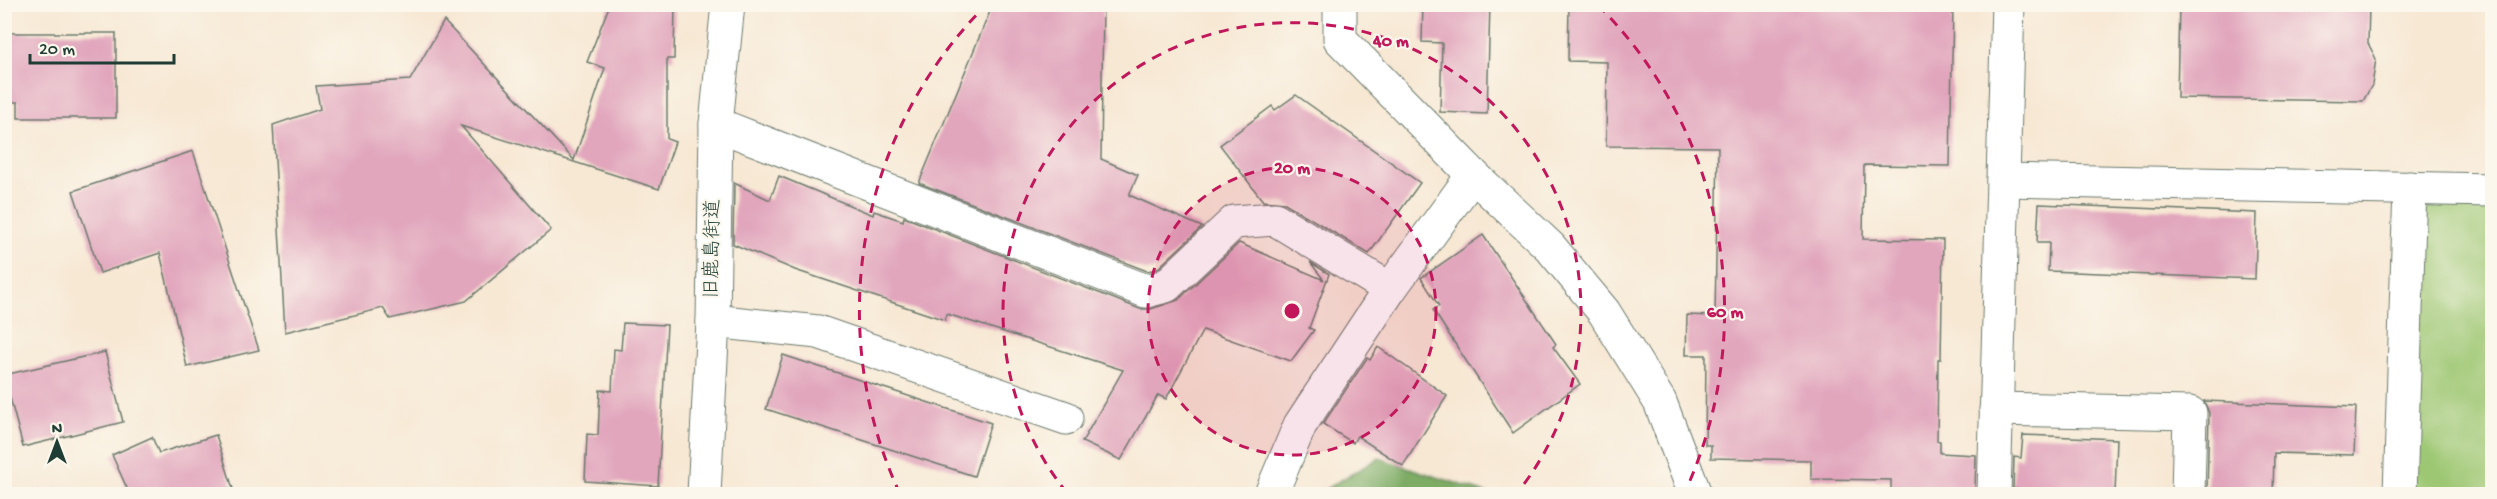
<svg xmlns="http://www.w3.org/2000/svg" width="2497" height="499" viewBox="0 0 2497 499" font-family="'Gochi Hand','Klee One',sans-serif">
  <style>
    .green { fill: #9ec773; stroke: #5e8254; stroke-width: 1.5 }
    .forest { fill: #7eac65; stroke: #4e744c; stroke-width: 1.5 }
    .building { fill: #e1a5bc }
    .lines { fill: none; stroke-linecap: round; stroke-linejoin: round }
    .minor-casing { stroke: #6b796c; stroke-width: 35 }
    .minor { stroke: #fff; stroke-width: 33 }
    .ring { fill: none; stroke: #c2185b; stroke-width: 3; stroke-dasharray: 10 8 }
    .labels { text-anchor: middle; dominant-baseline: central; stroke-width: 4.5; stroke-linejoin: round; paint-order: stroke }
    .street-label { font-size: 20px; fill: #1f3d34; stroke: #fbf7ec }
    .centre { fill: #c2185b; stroke: #fbf7ec; stroke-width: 3 }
    .ring-label { font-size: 18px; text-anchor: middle; font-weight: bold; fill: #c2185b; stroke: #fbf7ec; stroke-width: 4.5; stroke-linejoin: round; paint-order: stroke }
  </style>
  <rect width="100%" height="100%" fill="#fbf7ec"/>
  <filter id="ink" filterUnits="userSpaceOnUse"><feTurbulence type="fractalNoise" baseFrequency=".0167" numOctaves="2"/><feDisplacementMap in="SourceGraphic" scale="12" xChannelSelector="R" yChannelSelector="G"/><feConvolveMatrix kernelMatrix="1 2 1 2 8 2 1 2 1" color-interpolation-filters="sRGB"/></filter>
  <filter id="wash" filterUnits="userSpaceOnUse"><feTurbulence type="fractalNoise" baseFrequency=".008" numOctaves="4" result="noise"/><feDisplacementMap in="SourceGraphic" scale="24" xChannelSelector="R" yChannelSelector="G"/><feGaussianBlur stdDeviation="1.35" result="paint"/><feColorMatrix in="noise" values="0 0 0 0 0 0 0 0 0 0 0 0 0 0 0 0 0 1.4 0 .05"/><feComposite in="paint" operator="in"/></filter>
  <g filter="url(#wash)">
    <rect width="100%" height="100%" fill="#f7e8d4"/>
    <path class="green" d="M2410 188 2492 190V494H2400Z"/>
    <path class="forest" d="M1379 458 1489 494H1317Z"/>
    <g id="blocks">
      <g class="building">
        <path d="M610 4H675L674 59H667V139L675 142 659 189 461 126 551 230 466 301 390 319 383 308 285 332 273 125 320 109 316 86 410 80 444 21 574 160 605 68 587 62Z"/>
        <path d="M993 4H1103L1101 159 1138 175 1129 195 1202 227 1157 269 1147 271 919 183Z"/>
        <path d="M1423 4H1490L1487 114 1440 112 1442 43 1422 42Z"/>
        <path d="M1569 4H1953L1950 166 1864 165 1863 239 1943 240 1941 359H1938L1937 441H1940V453L1976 455 1975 489H1940V492H1891V480L1811 479V460L1711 458V445H1705L1706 355H1686L1687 315 1715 316 1718 147 1606 146 1607 62 1568 61Z"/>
        <path d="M2179 4 2369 6 2368 43 2376 59 2372 85 2363 101 2177 98Z"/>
        <path d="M4 33H116V118H18V102H4Z"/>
        <path d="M1296 95 1420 183 1369 254 1285 203 1263 201 1220 145 1272 106 1275 110Z"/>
        <path d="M193 151 259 350 187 367 160 253 100 273 73 191Z"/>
        <path d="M779 176 873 215 874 211 903 221 904 217 1140 309H1151L1178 300 1239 243 1324 280 1310 262 1329 274 1309 328 1314 330 1291 361 1203 330 1166 399 1158 395 1121 460 1082 442 1123 370 947 314 945 320 795 270 733 244 734 183 770 200Z"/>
        <path d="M2039 204 2257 213 2255 279 2048 271 2049 243H2037Z"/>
        <path d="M1483 235 1556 344 1553 347 1580 384 1513 433 1433 310 1439 306 1421 278Z"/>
        <path d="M623 323 667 325 658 486 585 481 587 434 598 435 600 390 612 391 614 349 621 350Z"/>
        <path d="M1378 347 1447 396 1403 466 1357 436 1353 443 1323 424 1367 358 1370 360Z"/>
        <path d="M105 352 123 422 23 447 4 375Z"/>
        <path d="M783 355 991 423 974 476 766 409Z"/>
        <path d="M2204 401 2356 407 2354 455 2274 453 2273 495H2207L2209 413Z"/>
        <path d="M216 435 235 495H130L112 455 152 437 159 453Z"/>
        <path d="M2023 435 2117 439 2115 495H2020V489H2013L2014 457 2021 458Z"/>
      </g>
    </g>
  </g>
  <g filter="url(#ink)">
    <use href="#blocks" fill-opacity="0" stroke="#6b796c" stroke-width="1.5"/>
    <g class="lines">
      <defs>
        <g id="minor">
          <path d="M1340 4V39L1473 175 1550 247 1604 312 1660 402 1695 494"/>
          <path d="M716 124 1146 291 1166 286 1234 222 1275 219 1390 289"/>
          <path d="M2003 180 2492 190"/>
          <path d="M713 321 818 332 1066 418"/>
          <path d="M1996 409 2190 413 2188 494"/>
          <path d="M704 494 713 321 716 124 728 4"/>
          <path d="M1271 494 1300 425 1390 289 1473 175"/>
          <path d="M1994 494 2008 4"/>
          <path d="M2400 494 2410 188"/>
        </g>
      </defs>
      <use href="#minor" class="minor-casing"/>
      <use href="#minor" class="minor"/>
    </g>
  </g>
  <circle cx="1292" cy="311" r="144" fill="#c2185b" fill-opacity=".12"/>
  <g class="ring">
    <circle cx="1292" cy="311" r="144"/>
    <path d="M1067 493A289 289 0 1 1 1517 493"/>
    <path d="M900 494A433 433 0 0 1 986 5M1598 5A433 433 0 0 1 1684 494"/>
  </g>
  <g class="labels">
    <g class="street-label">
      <text transform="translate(714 249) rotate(-89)">旧鹿島街道</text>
    </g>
  </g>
  <circle cx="1292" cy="311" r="9" class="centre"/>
  <g class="ring-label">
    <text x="1391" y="46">40 m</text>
    <text x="1292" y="173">20 m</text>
    <text x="1725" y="317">60 m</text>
  </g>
  <rect width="2497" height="499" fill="none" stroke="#fbf7ec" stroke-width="24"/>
  <g transform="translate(57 442)" stroke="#fbf7ec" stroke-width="4.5" paint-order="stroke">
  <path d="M0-4.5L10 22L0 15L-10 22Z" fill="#1f3d34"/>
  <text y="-9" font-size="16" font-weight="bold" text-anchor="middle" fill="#1f3d34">N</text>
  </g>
  <path d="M30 54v9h144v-9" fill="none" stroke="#1f3d34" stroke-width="3"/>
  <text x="39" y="54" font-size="18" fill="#1f3d34" stroke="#fbf7ec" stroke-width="4.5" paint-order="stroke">20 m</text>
</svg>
